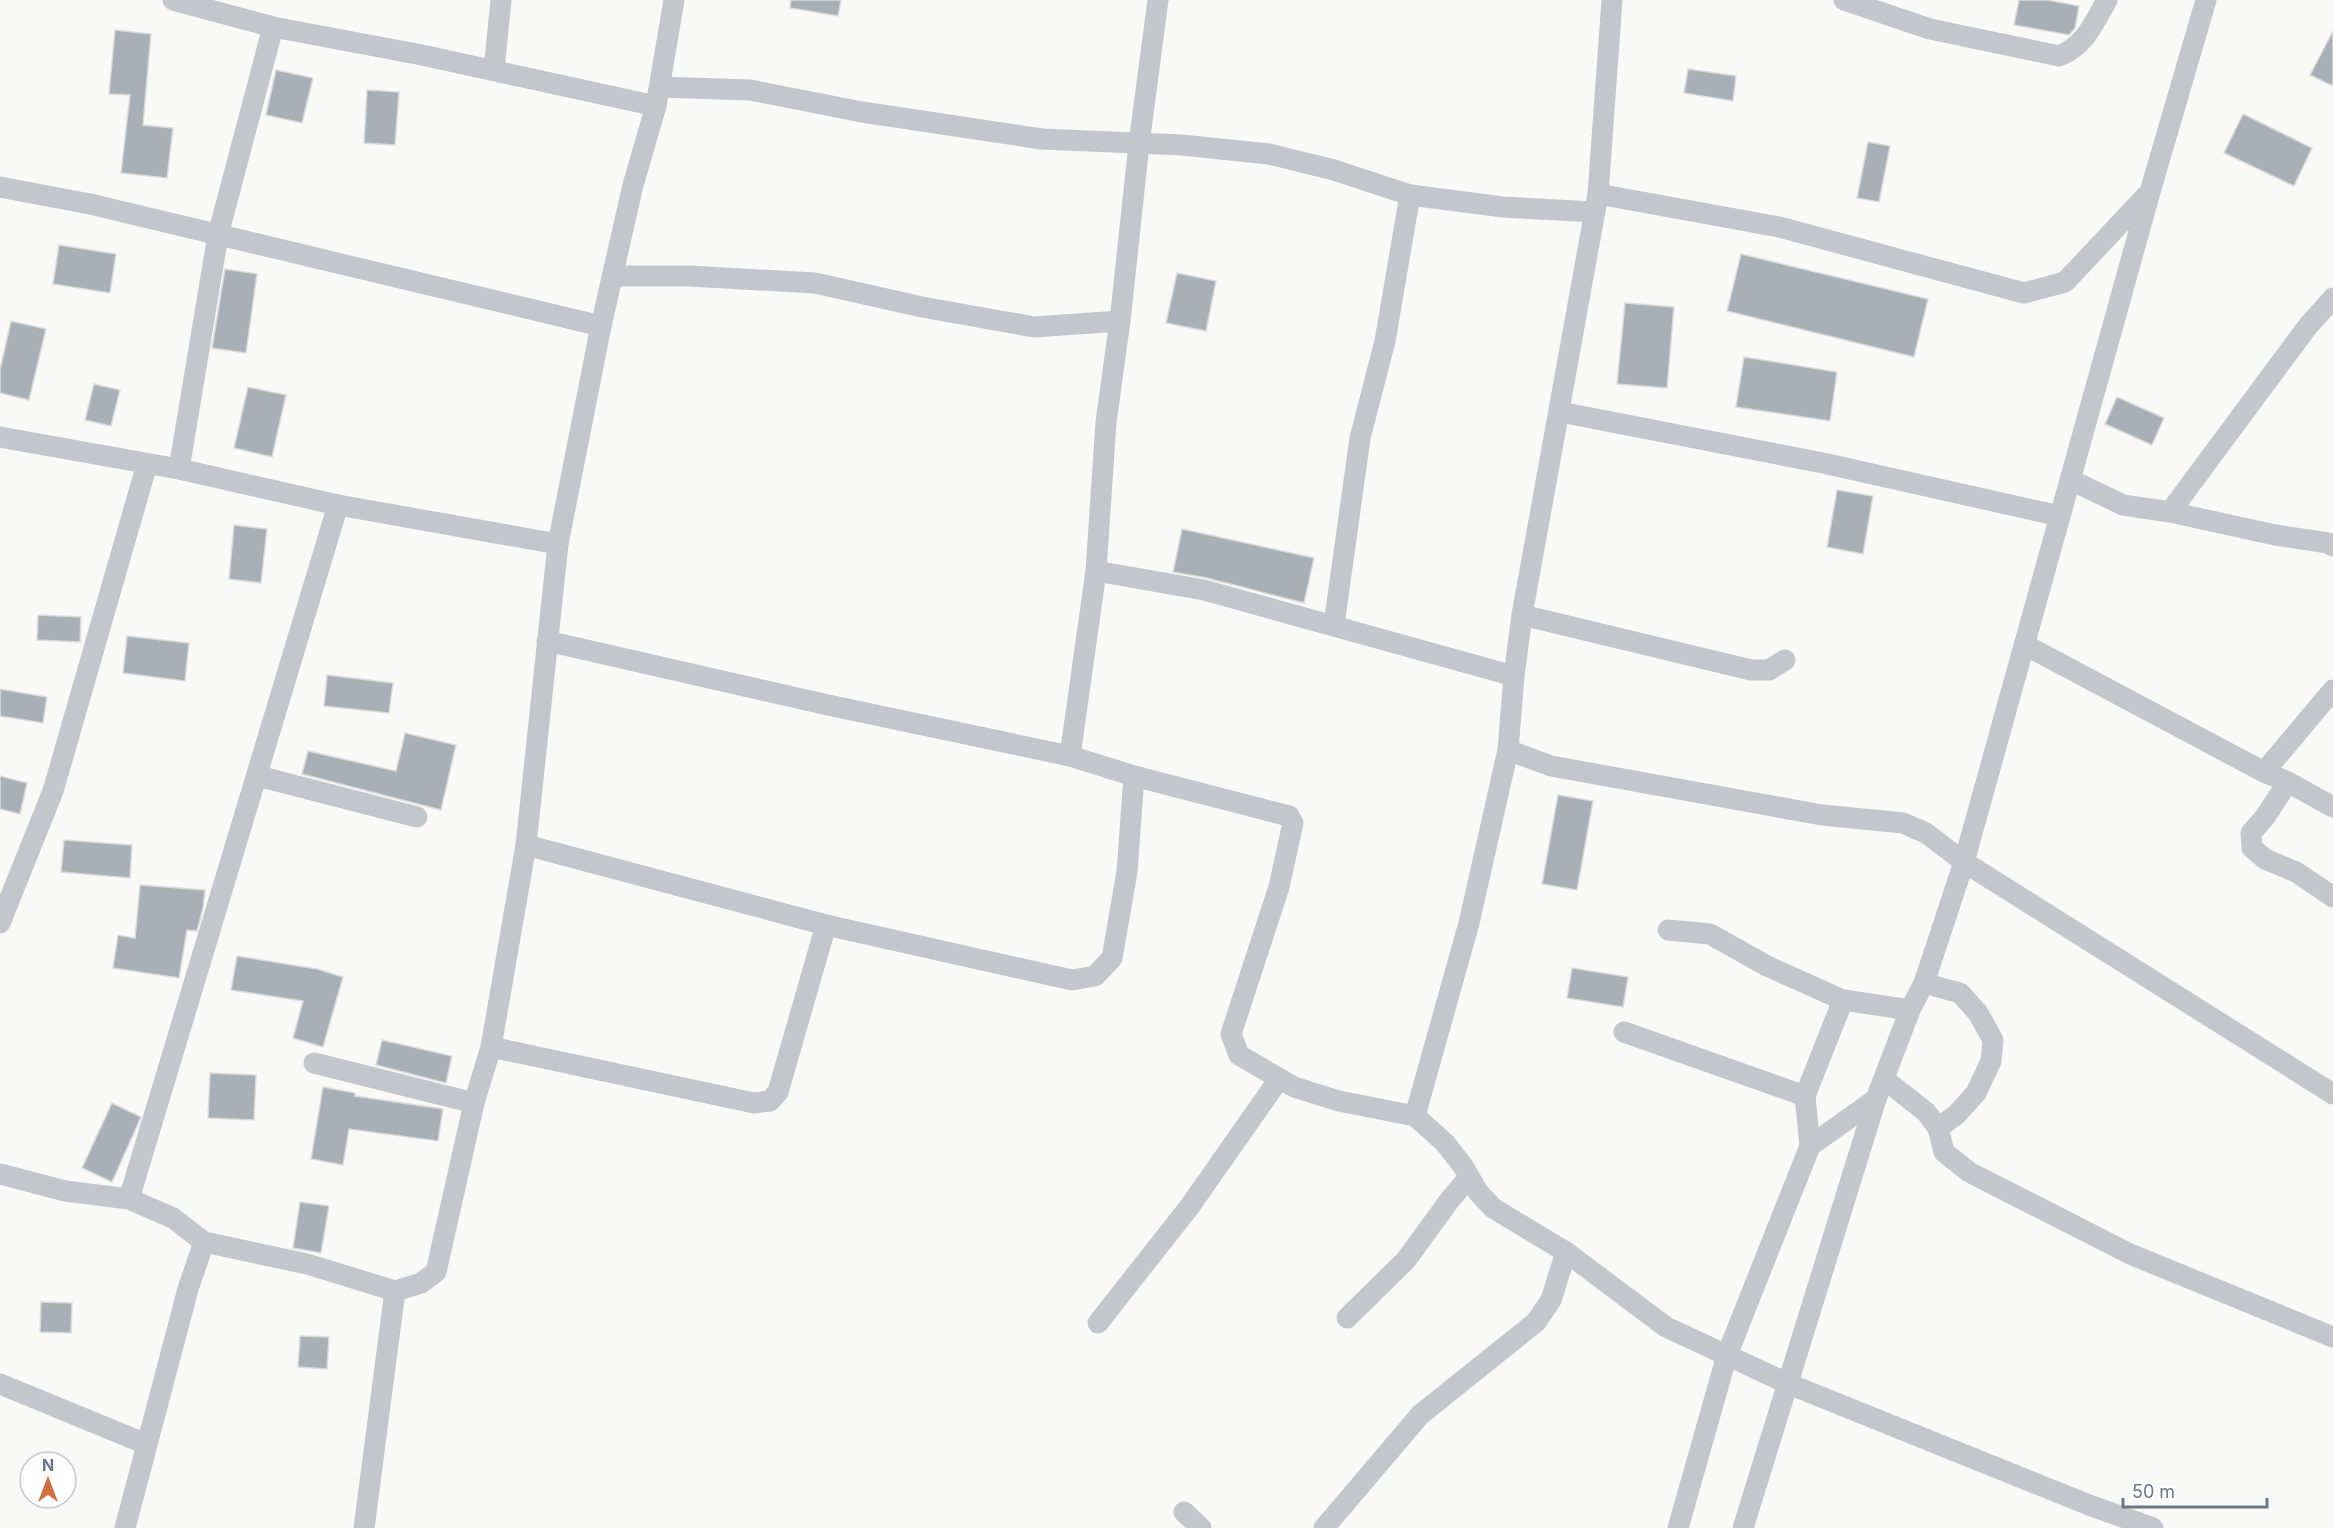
<svg xmlns="http://www.w3.org/2000/svg" width="2333" height="1528" viewBox="0 0 2333 1528" font-family="Inter,sans-serif">
  <style>
    .building { fill: #a9afb6; stroke: #dbdbda; stroke-width: 1.5 }
    .lines { fill: none; stroke-linecap: round; stroke-linejoin: round }
    .minor { stroke: #c3c6ca; stroke-width: 21 }
  </style>
  <rect width="100%" height="100%" fill="#f9f9f8"/>
  <g class="building">
    <path d="M791 0H841L838 16 790 8Z"/>
    <path d="M2019 0H2048L2079 6 2075 28 2069 35 2014 25Z"/>
    <path d="M115 30 151 34 143 125 173 128 167 178 121 173 130 95 109 94Z"/>
    <path d="M2333 31V86L2310 75Z"/>
    <path d="M1688 69 1736 76 1733 101 1684 93Z"/>
    <path d="M276 70 313 78 302 123 266 115Z"/>
    <path d="M367 90 399 92 395 145 364 143Z"/>
    <path d="M2243 114 2312 148 2294 186 2224 153Z"/>
    <path d="M1868 142 1890 146 1879 202 1857 198Z"/>
    <path d="M59 245 116 254 110 293 53 284Z"/>
    <path d="M1741 254 1928 299 1914 357 1727 311Z"/>
    <path d="M225 269 257 274 246 353 212 348Z"/>
    <path d="M1177 273 1216 281 1206 331 1166 323Z"/>
    <path d="M1625 303 1674 307 1667 388 1617 384Z"/>
    <path d="M11 321 46 329 29 400 0 393V370Z"/>
    <path d="M1744 357 1837 372 1830 421 1736 407Z"/>
    <path d="M94 384 120 390 111 426 85 420Z"/>
    <path d="M248 387 286 395 272 457 234 448Z"/>
    <path d="M2117 397 2164 418 2152 445 2105 424Z"/>
    <path d="M1837 490 1873 496 1863 554 1827 547Z"/>
    <path d="M234 525 267 529 261 583 229 579Z"/>
    <path d="M1182 529 1314 558 1304 603 1207 578 1173 572Z"/>
    <path d="M38 615 81 617 80 642 37 640Z"/>
    <path d="M127 636 189 643 185 681 123 673Z"/>
    <path d="M327 675 393 683 389 713 324 706Z"/>
    <path d="M0 689 47 697 43 723 0 716Z"/>
    <path d="M405 733 456 745 441 810 302 774 308 751 396 771Z"/>
    <path d="M0 776 27 783 20 814 0 809Z"/>
    <path d="M1558 795 1593 801 1577 890 1542 884Z"/>
    <path d="M64 840 132 845 130 878 61 872Z"/>
    <path d="M140 885 205 890 203 908 197 931 187 930 179 978 113 968 118 935 135 938Z"/>
    <path d="M237 956 317 969 343 977 323 1047 293 1038 303 1001 231 990Z"/>
    <path d="M1572 968 1628 977 1623 1007 1567 998Z"/>
    <path d="M382 1040 452 1056 446 1083 376 1065Z"/>
    <path d="M210 1073 256 1075 254 1120 208 1118Z"/>
    <path d="M323 1087 355 1093V1096L443 1109 438 1141 349 1129 343 1165 311 1159Z"/>
    <path d="M112 1103 141 1117 112 1182 82 1168Z"/>
    <path d="M300 1202 329 1206 321 1253 293 1248Z"/>
    <path d="M41 1302 72 1303 71 1333 40 1332Z"/>
    <path d="M300 1336 329 1337 327 1369 298 1367Z"/>
  </g>
  <g class="lines">
    <g class="minor">
      <path d="M173 0 273 27 422 55 656 106"/>
      <path d="M1844 0 1930 29 2059 56C2085 46 2094 23 2107 0"/>
      <path d="M494 70 501 0"/>
      <path d="M660 87 750 90 862 112 1042 139 1182 145 1269 154 1334 170 1410 195 1503 207 1595 212"/>
      <path d="M0 187 90 204 601 326"/>
      <path d="M1598 194 1779 227 2024 293 2065 282 2147 195"/>
      <path d="M614 276H689L815 283 922 307 1034 327 1120 321"/>
      <path d="M1560 412 1823 463 2060 516"/>
      <path d="M0 437 179 469 338 505 558 544"/>
      <path d="M179 469 218 235 273 27"/>
      <path d="M2071 480 2123 505 2170 512 2275 535 2328 543 2333 546"/>
      <path d="M2170 512 2308 326 2333 298"/>
      <path d="M1096 571 1204 590 1514 676"/>
      <path d="M1522 615 1751 670H1769L1785 660"/>
      <path d="M1334 625 1360 438 1385 341 1410 195"/>
      <path d="M547 641 828 705 1070 756 1134 776 1289 816 1293 823 1279 887 1231 1034 1239 1055 1294 1087 1339 1101 1415 1116 1445 1143 1463 1166 1478 1192 1493 1208 1566 1252 1666 1327 1789 1384 2089 1505 2153 1528"/>
      <path d="M2025 645 2264 772 2288 782 2333 807"/>
      <path d="M1508 750 1551 766 1822 815 1903 823 1926 833 1964 862 2333 1094"/>
      <path d="M1070 756 1096 571 1106 422 1120 321 1139 144 1158 0"/>
      <path d="M2264 772 2333 690"/>
      <path d="M258 776 417 817"/>
      <path d="M2288 782 2265 817 2251 833 2252 848 2265 859 2296 872 2333 897"/>
      <path d="M526 845 826 925 1072 980 1095 976 1112 958 1127 872 1134 776"/>
      <path d="M0 923 53 791 147 464"/>
      <path d="M1668 930 1710 934 1767 966 1843 1000 1910 1010"/>
      <path d="M1924 983 1960 993 1978 1013 1993 1040 1991 1061 1976 1093 1956 1115 1938 1128"/>
      <path d="M1624 1032 1805 1096"/>
      <path d="M491 1047 754 1103 770 1101 778 1092 826 925"/>
      <path d="M314 1063 474 1103"/>
      <path d="M1884 1079 1926 1112 1938 1128 1944 1152 1969 1172 2130 1254 2333 1337"/>
      <path d="M1415 1116 1469 923 1508 750 1514 676 1522 615 1598 194 1612 0"/>
      <path d="M1810 1146 1876 1099"/>
      <path d="M0 1174 65 1191 129 1199 173 1218 204 1242 307 1264 395 1291 421 1283 436 1272 474 1103 491 1047 526 845 558 544 601 326 633 185 656 106 674 0"/>
      <path d="M129 1199 338 505"/>
      <path d="M1347 1318 1406 1260 1449 1201 1469 1177"/>
      <path d="M1098 1323 1190 1206 1279 1079"/>
      <path d="M0 1384 146 1444"/>
      <path d="M1184 1512 1201 1528"/>
      <path d="M125 1528 188 1289 204 1242"/>
      <path d="M364 1528 395 1291"/>
      <path d="M1324 1528 1420 1415 1536 1322 1551 1300 1566 1252"/>
      <path d="M1678 1528 1727 1355 1810 1146 1805 1096 1843 1000"/>
      <path d="M1743 1528 1876 1099 1910 1010 1924 983 1964 862 2150 192 2206 0"/>
    </g>
  </g>
  <g transform="translate(48 1480)"><circle r="28" fill="#ffffff" stroke="#c4c9ce" stroke-width="1.5"/>
  <path d="M0-4.5L10 22L0 15L-10 22Z" fill="#cf7141"/>
  <text y="-9" font-size="16" font-weight="bold" text-anchor="middle" fill="#6c7785">N</text>
  </g>
  <path d="M2123 1498v9h144v-9" fill="none" stroke="#6c7785" stroke-width="3"/>
  <text x="2132" y="1498" font-size="18" fill="#6c7785" stroke="#ffffff" stroke-width="4.5" paint-order="stroke">50 m</text>
</svg>
